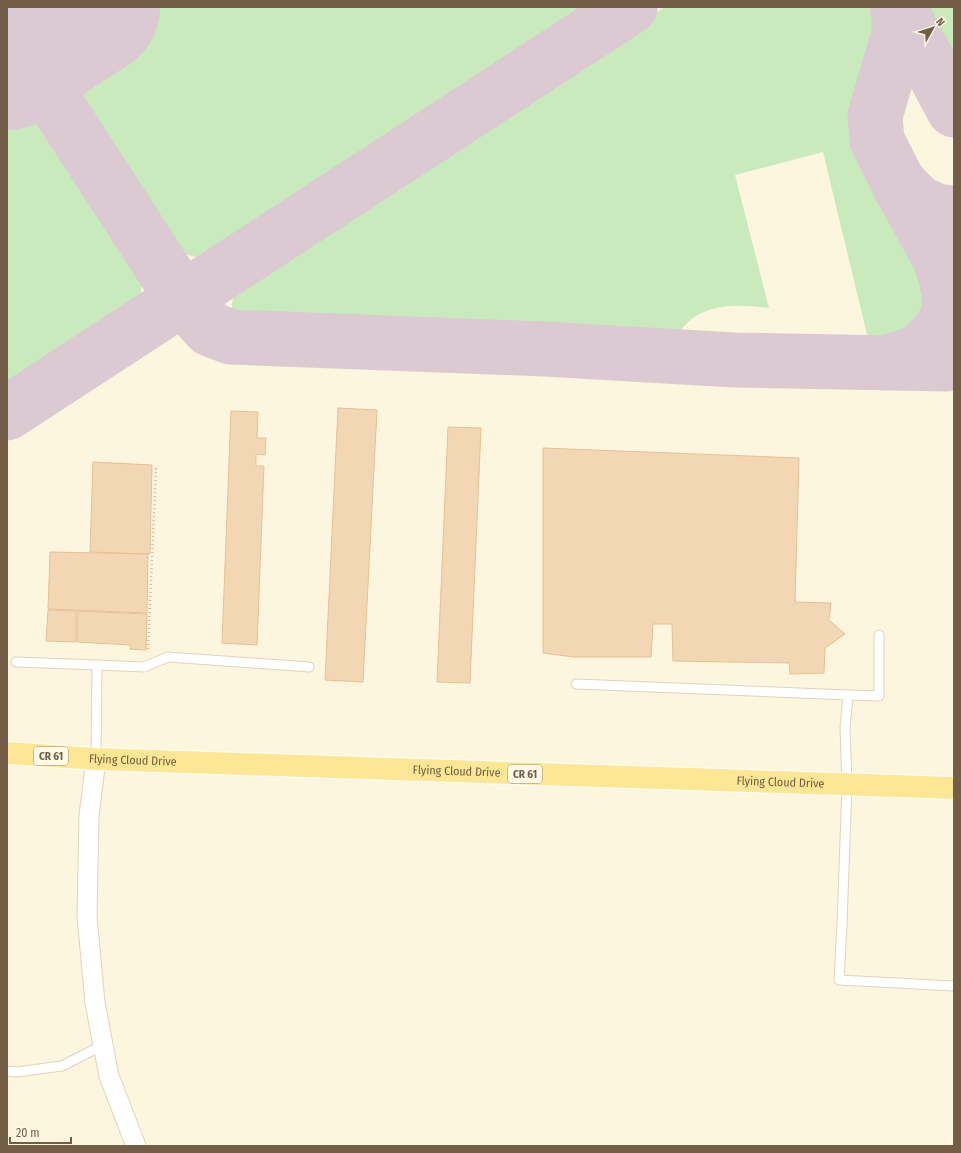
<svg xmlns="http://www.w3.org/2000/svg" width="961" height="1153" viewBox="0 0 961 1153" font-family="'Fira Sans Condensed',sans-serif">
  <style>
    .green { fill: #c9eabd }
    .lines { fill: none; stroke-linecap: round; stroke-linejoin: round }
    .taxiway { stroke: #dbcad2; stroke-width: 55 }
    .runway { stroke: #dbcad2; stroke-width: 138 }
    .building { fill: #f3d7b5; stroke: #e6c095 }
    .lane-casing { stroke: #e1d2bb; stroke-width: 11 }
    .street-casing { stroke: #e1d2bb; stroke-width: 21 }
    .primary-casing { stroke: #fff; stroke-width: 24 }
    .path { stroke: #d7bb99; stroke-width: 2.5; stroke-dasharray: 1 3; stroke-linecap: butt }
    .lane { stroke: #fff; stroke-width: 9 }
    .street { stroke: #fff; stroke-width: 19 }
    .primary { stroke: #fee794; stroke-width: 22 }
    .labels { text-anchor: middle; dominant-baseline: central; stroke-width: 3; stroke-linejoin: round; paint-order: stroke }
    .shield { fill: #fff9e6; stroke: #9d8c76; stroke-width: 1 }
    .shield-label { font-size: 11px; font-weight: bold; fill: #735d46 }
    .street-label { font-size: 12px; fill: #735d46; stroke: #fff9e6 }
  </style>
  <rect width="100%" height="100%" fill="#fdf6df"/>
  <g class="green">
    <path d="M155 7H594L213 253 196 257 177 252 159 239 73 107 72 88 76 68 87 51Z"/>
    <path d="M665 7H878C882 25 877 41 872 59 863 87 851 116 859 146 861 152 864 158 866 164L928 279 931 297 924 317 916 325 883 343H869L823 152 735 175 769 308C744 305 718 303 696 316 689 320 683 328 677 333L546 330 236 314 232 312C230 302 236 289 242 281Z"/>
    <path d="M923 7H954V66Z"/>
    <path d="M19 103 39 109 54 126 133 249 143 271 141 293 127 307 7 386V104Z"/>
  </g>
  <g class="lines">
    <g class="taxiway">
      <path d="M897 7 899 17V34L875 116 877 140 897 180 906 191 919 203 936 211 954 213"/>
      <path d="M899 7 954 110"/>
      <path d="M7 28 182 298 210 329 231 337 545 349 734 360 947 364 954 359"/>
      <path d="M885 363 906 357 921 350 935 337 947 319 950 296 945 275 939 257 898 183"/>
      <path d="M7 413 630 7"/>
    </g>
    <path class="runway" d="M7 61 91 7"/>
  </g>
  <g class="building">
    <path d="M338 408 377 410 363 682 325 680Z"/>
    <path d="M231 411 258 412 257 438H266L265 455 256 454V466H264L257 645 222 643Z"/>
    <path d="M448 427 481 428 470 683 437 682Z"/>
    <path d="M543 448 799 458 795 602 831 603 829 620 845 634 825 648 824 673 790 674 789 663 673 661 672 624H653L651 657H574L543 653Z"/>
    <path d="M93 462 152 465 150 554 90 552Z"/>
    <path d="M50 552 148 554 147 613 48 609Z"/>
    <path d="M48 610 76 611V642L46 641Z"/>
    <path d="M77 611 147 614 146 650 130 649 131 645 77 642Z"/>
  </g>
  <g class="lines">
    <defs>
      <g id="lane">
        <path d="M16 662 97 665"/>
        <path d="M576 684 848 695 845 728 847 785 842 924 839 980 954 986"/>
        <path d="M848 695 879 696V635"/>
        <path d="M96 759 97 665 144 667 168 657 309 667"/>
        <path d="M7 1071 17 1072 62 1066 103 1045"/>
      </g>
      <path id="street" d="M96 759 89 816 87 916 95 1003 109 1076 136 1146"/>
      <g id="primary">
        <path id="s1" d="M7 753 96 759 954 788"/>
      </g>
    </defs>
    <use href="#lane" class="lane-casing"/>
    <use href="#street" class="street-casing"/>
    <use href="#primary" class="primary-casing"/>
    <path class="path" d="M148 649 156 469 152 470"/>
    <use href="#lane" class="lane"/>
    <use href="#street" class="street"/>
    <use href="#primary" class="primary"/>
  </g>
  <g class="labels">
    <g class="shield">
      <rect x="34" y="747" width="34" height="18" rx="3"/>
      <rect x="508" y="765" width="34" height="18" rx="3"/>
    </g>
    <g class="shield-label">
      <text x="51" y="756">CR 61</text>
      <text x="525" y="774">CR 61</text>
    </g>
    <g class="street-label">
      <text stroke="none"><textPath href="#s1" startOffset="126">Flying Cloud Drive</textPath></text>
      <text stroke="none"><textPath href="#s1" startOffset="450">Flying Cloud Drive</textPath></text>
      <text stroke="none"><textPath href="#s1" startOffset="774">Flying Cloud Drive</textPath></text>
    </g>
  </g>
  <rect width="961" height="1153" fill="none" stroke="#735d46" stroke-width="16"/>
  <g transform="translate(933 28) rotate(51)" stroke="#fff9e6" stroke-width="3" paint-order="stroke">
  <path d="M0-3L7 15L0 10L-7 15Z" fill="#735d46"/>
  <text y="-6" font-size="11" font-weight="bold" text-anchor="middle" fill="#735d46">N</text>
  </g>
  <path d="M10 1137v6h61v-6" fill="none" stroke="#735d46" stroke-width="2"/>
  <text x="16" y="1137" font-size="12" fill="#735d46" stroke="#fff9e6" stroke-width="3" paint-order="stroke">20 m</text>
</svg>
